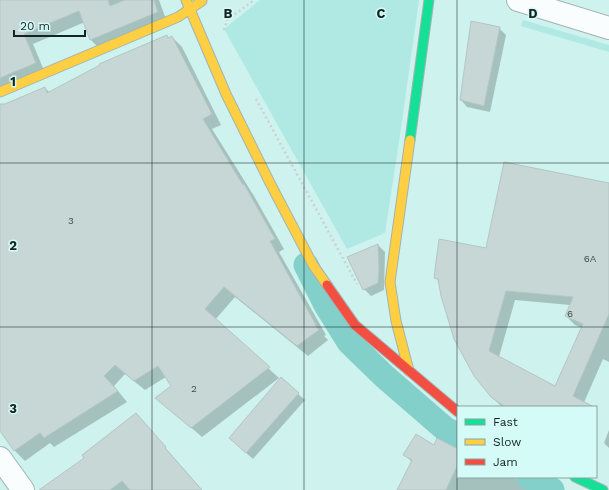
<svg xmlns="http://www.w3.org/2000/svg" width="609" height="490" viewBox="0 0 609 490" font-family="'Work Sans',sans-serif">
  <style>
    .built { fill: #cef2ee; fill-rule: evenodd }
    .green { fill: #b0e9e4 }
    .shadow { fill: #0003; fill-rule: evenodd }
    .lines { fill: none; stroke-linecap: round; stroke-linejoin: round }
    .canal { stroke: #83d0cb; stroke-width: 25 }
    .building { fill: #c6d7d6; stroke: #b5c5c3; fill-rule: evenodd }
    .street-casing { stroke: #a3b3b1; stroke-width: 24 }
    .fast-casing { stroke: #a3b3b1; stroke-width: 11 }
    .slow-casing { stroke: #a3b3b1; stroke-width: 11 }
    .jam-casing { stroke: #a3b3b1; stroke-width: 11 }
    .path { stroke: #cad2d1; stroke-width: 2.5; stroke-dasharray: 2 3; stroke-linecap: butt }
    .street { stroke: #fafdfd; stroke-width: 22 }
    .fast { stroke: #16e098; stroke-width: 9 }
    .slow { stroke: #ffcf43; stroke-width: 9 }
    .jam { stroke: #f24e42; stroke-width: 9 }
    .grid { fill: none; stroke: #152423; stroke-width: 1; stroke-opacity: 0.55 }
    .labels { text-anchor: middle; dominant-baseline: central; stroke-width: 3; stroke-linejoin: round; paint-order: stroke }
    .number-label { font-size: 10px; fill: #415150 }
    .grid-label { font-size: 13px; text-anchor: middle; font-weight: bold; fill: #152423; stroke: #d4fbf7; stroke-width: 3; stroke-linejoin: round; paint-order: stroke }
  </style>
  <rect width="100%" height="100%" fill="#ddf2f0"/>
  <path class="built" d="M0 0H609V490H0ZM458 407H596V477H458Z"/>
  <g class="green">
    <path d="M260 0H419L400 135 385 233 347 249 224 29Z"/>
    <path d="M523 20 609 45V52L521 26Z"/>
  </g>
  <g class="shadow">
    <path d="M0 0H159L167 22 101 50 91 40 85 22 33 44 45 73 0 94Z"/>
    <path d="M499 28 506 35 490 112 467 107 461 100Z"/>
    <path d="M167 36 169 38 172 37 182 47 221 125 212 129 254 196 284 249 279 252 326 335 324 336 328 340 308 356 235 297 215 320 279 378 202 437 157 398 173 386 166 377 145 390 125 374 114 386 127 402 54 447 50 443 25 461 15 451 0 429V105H5L45 88 50 93Z"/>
    <path d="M609 184V362L603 359 582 407H502L491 396 439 282 436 278ZM515 300 570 305 566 316 575 325 582 328 556 388 499 357Z"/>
    <path d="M378 245 385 252 384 290 371 296 364 289Z"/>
    <path d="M298 394 305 400 253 459 237 445Z"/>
    <path d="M136 414 202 490H46L86 458Z"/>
    <path d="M609 430V448L604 443Z"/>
    <path d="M434 447 458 451V477H512L517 479 522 484 535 490H401L412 462 405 455Z"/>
  </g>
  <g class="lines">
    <g class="canal">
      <path d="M306 265 326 305 349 342 384 376 444 428 458 436"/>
      <path d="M529 477 552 490"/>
    </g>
  </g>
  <g class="building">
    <path d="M0 0H108L110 6 125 0H154L158 12 90 40 79 11 24 34 36 63 0 78Z"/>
    <path d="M471 21 500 27 484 106 460 100Z"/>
    <path d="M167 35 168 38 172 36 212 114 203 119 243 185 244 184 275 239 270 241 316 325H315L319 330 297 346 224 287 205 309 270 367 191 428 155 398 171 386 158 366 134 381 115 365 104 376 118 391 44 438 40 433 14 451 0 431V104H5L45 87 47 93 100 65 99 64Z"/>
    <path d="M504 162 609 183V314L573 396 594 407H505L491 397 474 376 454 339 441 296 438 279 434 278 439 239 486 248ZM506 291 573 297 565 316 583 324 555 386 489 351Z"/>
    <path d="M378 244 379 268 378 283 363 290 347 257Z"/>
    <path d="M281 377 299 393 246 453 229 438Z"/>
    <path d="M136 413 166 447 165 448 202 490H130L122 481 110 490H39L84 458 82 455Z"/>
    <path d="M416 434 434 445 437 438 458 449V464L446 490H397L412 460 403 455Z"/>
  </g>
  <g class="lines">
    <defs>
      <g id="street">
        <path d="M518 0 609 28"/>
        <path d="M0 458 23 490"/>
      </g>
      <g id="fast">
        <path d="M410 140 429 0"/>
        <path d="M575 477 603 490"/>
      </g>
      <g id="slow">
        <path d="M186 0 226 94 270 183 313 265 327 285"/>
        <path d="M0 92 178 17 202 1"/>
        <path d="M409 371 396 321 390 282 410 140"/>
      </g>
      <path id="jam" d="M327 285 355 325 458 412"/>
    </defs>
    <use href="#street" class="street-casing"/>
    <use href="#fast" class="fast-casing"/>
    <use href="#slow" class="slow-casing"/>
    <use href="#jam" class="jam-casing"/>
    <g class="path">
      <path d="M224 30 227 20 254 0"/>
      <path d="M256 99 357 284"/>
    </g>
    <use href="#street" class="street"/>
    <use href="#fast" class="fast"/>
    <use href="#slow" class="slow"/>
    <use href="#jam" class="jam"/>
  </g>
  <path class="grid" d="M152 0V490M304 0V490M457 0V490M0 163H609M0 327H609"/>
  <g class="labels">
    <g class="number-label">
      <text x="71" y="220">3</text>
      <text x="590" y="258">6A</text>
      <text x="570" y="313">6</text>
      <text x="194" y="388">2</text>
    </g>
  </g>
  <g class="grid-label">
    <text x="228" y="18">B</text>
    <text x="381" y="18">C</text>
    <text x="533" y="18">D</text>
    <text x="13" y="86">1</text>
    <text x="13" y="250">2</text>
    <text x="13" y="413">3</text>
  </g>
  <rect x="457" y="406" width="140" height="72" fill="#d4fbf7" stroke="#88a5a2"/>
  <rect x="465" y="419" width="20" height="6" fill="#16e098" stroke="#88a5a2"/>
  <text x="493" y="426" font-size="12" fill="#152423">Fast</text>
  <rect x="465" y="439" width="20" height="6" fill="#ffcf43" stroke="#88a5a2"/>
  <text x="493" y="446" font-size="12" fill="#152423">Slow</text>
  <rect x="465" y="459" width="20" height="6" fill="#f24e42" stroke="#88a5a2"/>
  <text x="493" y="466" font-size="12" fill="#152423">Jam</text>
  <path d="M14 30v6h71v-6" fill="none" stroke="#152423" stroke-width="2"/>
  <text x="20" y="30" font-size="12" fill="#152423" stroke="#d4fbf7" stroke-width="3" paint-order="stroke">20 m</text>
</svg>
